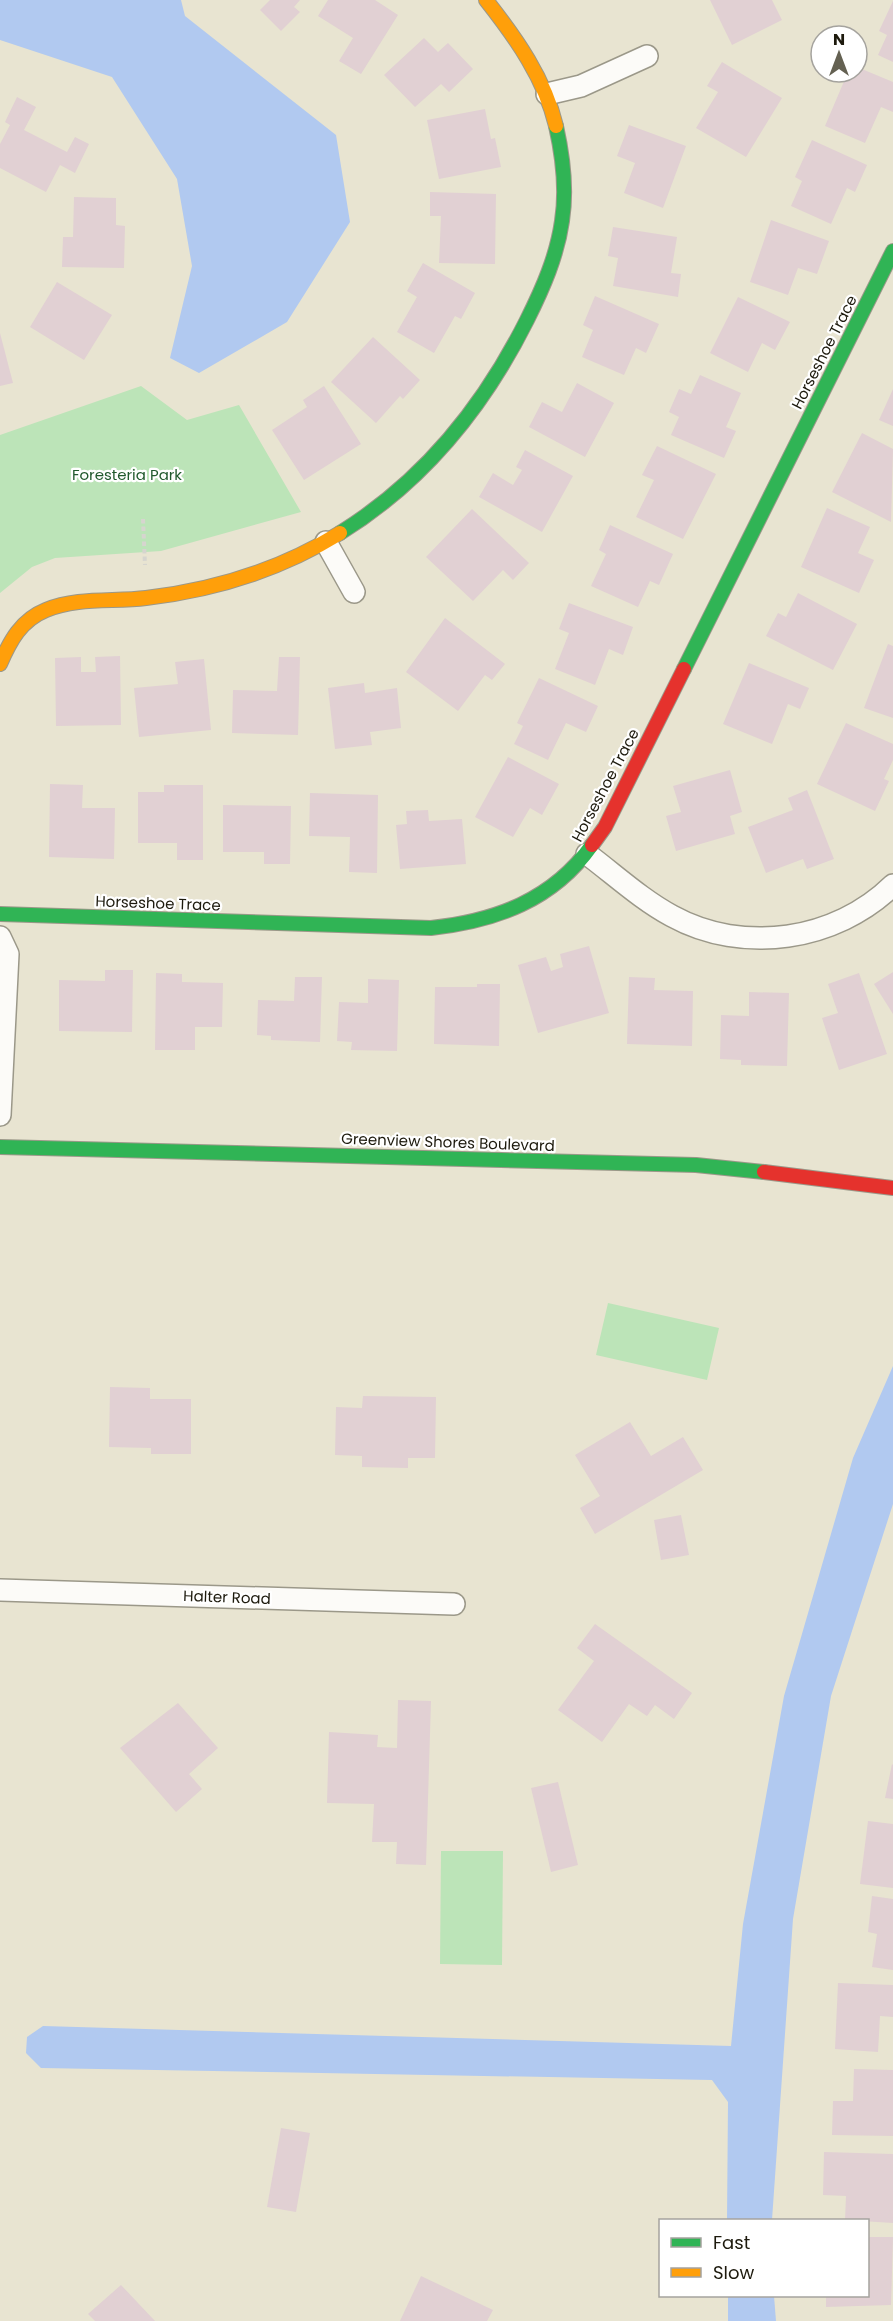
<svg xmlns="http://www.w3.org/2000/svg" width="893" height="2321" viewBox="0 0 893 2321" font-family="Poppins,sans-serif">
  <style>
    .green { fill: #bce4b8 }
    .water { fill: #b1c9f0 }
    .building { fill: #e1d0d3 }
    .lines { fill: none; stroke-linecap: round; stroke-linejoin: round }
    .street-casing { stroke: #9b9889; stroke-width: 24 }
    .fast-casing { stroke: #9b9889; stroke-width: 16 }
    .slow-casing { stroke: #9b9889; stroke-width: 16 }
    .jam-casing { stroke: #9b9889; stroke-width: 16 }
    .path { stroke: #d6d5cf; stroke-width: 4; stroke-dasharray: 4.5 3; stroke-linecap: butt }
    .street { stroke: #fcfbf8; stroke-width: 21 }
    .fast { stroke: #30b455; stroke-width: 14 }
    .slow { stroke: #ff9f0a; stroke-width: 14 }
    .jam { stroke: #e5322d; stroke-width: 14 }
    .labels { text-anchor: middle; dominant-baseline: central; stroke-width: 4.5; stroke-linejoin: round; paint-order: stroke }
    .street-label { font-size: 15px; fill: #1d1a0d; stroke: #fff }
    .park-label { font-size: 15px; fill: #21592d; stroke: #fff }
  </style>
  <rect width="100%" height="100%" fill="#e8e4d1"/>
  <g class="green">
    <path d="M141 386 187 420 239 405 301 512 161 551 55 558 32 567 0 593V435Z"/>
    <path d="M608 1303 719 1328 707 1380 596 1355Z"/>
    <path d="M441 1851H503L502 1965 440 1964Z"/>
  </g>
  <g class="water">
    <path d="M0 0H181L185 16 336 135 350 222 287 322 199 373 170 358 192 266 177 179 112 77 0 40Z"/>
    <path d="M893 1366V1504L831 1696 793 1919 772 2220H727L728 2102 712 2080 41 2068 26 2053 27 2037 43 2026 731 2046 743 1924 784 1696 853 1458Z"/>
    <path d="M728 2296H774L776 2321H728Z"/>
  </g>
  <g class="building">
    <path d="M270 0H300L294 7 300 12 281 31 260 10Z"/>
    <path d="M328 0H375L398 15 361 74 339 61 353 38 318 16Z"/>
    <path d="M710 0H772L782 20 732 45Z"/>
    <path d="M893 1V62L878 55 887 35 879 31Z"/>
    <path d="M424 38 438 52 448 43 473 69 449 92 441 84 415 107 384 75Z"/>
    <path d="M722 62 782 98 746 157 696 128 718 92 707 86Z"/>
    <path d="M857 67 893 82V112L881 107 865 143 825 126 848 72H857Z"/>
    <path d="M17 97 36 107 24 130 67 152 75 137 89 144 75 173 60 165 46 192 0 168V144L10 125 5 122Z"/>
    <path d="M485 109 491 139 495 138 501 167 439 179 427 120Z"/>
    <path d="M629 125 686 146 663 208 624 193 635 163 617 156Z"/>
    <path d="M812 140 867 165 855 192 847 188 831 224 791 206 802 181 795 177Z"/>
    <path d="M430 192 496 194 495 264 439 263 441 216H430Z"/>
    <path d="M74 197 116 198V225L125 226 124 268 62 267 63 237H73Z"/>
    <path d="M771 220 829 241 817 274 798 268 788 295 750 282Z"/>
    <path d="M613 227 677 237 671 273 681 274 678 297 613 286 618 258 608 256Z"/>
    <path d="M423 263 475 293 461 319 455 316 434 353 397 332 417 297 407 291Z"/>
    <path d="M57 282 112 315 84 360 30 327Z"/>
    <path d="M595 296 659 324 646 353 636 348 624 375 582 357 593 330 583 325Z"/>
    <path d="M738 297 790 322 775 350 762 343 748 372 710 353Z"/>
    <path d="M0 333 13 383 0 386Z"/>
    <path d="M373 337 420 380 403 399 400 396 376 423 331 382Z"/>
    <path d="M700 375 741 393 726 427 736 431 724 458 671 435 679 417 669 412 679 389 691 394Z"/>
    <path d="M577 383 614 403 585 457 529 427 542 402 562 412Z"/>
    <path d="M324 386 361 444 304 480 272 430 307 407 303 400Z"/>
    <path d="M893 389V426L879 420Z"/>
    <path d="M862 433 893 449 891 522 832 492Z"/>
    <path d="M657 446 716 474 683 539 636 517 654 480 642 475Z"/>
    <path d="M525 450 573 476 542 532 479 497 493 473 513 485 522 470 516 467Z"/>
    <path d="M827 508 870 527 858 553 874 560 859 593 801 567Z"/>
    <path d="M472 509 529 563 513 580 503 570 473 601 426 557Z"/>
    <path d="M610 525 673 554 659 585 650 581 638 607 591 586 606 554 599 550Z"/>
    <path d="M798 593 857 624 833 670 766 636 778 613 786 617Z"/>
    <path d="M569 603 633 627 623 655 609 649 595 685 555 669 569 633 559 629Z"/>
    <path d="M445 618 505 664 492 680 485 675 458 711 406 672Z"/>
    <path d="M888 644 893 646V718L864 708Z"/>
    <path d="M120 656 121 725 56 726 55 658 81 657V672H96L95 657Z"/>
    <path d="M279 657H300L298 735 232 733 233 690 277 691Z"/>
    <path d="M204 659 211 730 139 737 134 688 178 684 175 662Z"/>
    <path d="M749 663 809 688 800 709 788 704 772 744 723 724Z"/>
    <path d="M539 678 598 706 586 732 566 723 548 760 514 744 523 726 517 723Z"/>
    <path d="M364 683 365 693 397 688 401 728 370 732 372 745 335 749 328 688Z"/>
    <path d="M846 723 893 744V760L884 779 889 781 875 811 817 784Z"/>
    <path d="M508 757 559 784 542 815 530 808 513 837 475 817Z"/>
    <path d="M730 770 742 812 730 816 735 834 676 851 666 816 681 812 673 786Z"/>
    <path d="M50 784 83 785 82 808H115L114 859 49 857Z"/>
    <path d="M164 785H203V860H177V843H138V792H164Z"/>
    <path d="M807 790 834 859 807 869 803 859 766 873 748 827 793 810 788 798Z"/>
    <path d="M310 793 378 795 377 873 349 872 350 837 309 836Z"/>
    <path d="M223 805 291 806 290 864H264V852H223Z"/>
    <path d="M428 810 429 821 462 819 466 864 400 869 396 825 407 824 406 811Z"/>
    <path d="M589 946 609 1013 538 1033 518 965 546 957 551 971 563 967 560 954Z"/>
    <path d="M105 970H133L132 1032 59 1031V980L105 981Z"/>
    <path d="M893 972V1014L874 984Z"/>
    <path d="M156 973 182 974V982L223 983 222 1027H195V1050H155Z"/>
    <path d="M859 973 887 1054 839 1070 822 1018 838 1013 828 984Z"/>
    <path d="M295 977H322L320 1042 271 1040V1036L257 1035 258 1000 294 1001Z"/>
    <path d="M629 977 655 978 654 990 693 991 692 1046 627 1044Z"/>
    <path d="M368 979 399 980 397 1051 351 1050 352 1042 337 1041 339 1002 368 1003Z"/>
    <path d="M477 984H500L499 1046 434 1044 435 987H477Z"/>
    <path d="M749 992 789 993 787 1066 741 1065V1060L720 1059 721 1015 749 1016Z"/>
    <path d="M110 1387 150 1388V1399H191V1454H151V1448L109 1447Z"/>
    <path d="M363 1396 436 1397 435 1458H408V1468L362 1467V1456L335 1455 336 1407 362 1408Z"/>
    <path d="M630 1422 651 1456 683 1437 703 1470 595 1534 580 1508 600 1496 575 1455Z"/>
    <path d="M681 1515 689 1555 661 1560 654 1520Z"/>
    <path d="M595 1624 692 1693 674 1719 655 1705 647 1716 629 1704 602 1742 558 1710 594 1661 577 1648Z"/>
    <path d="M398 1700 431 1701 426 1865 396 1864 397 1842H372L374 1804 327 1803 329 1732 378 1735 377 1747 397 1748Z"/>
    <path d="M178 1703 218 1748 189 1774 202 1789 176 1812 120 1748Z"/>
    <path d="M892 1764 893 1765V1799L885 1798Z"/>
    <path d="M558 1782 578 1865 551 1872 531 1788Z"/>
    <path d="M868 1821 893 1824V1888L860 1884Z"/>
    <path d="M872 1896 893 1899V1970L872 1967 877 1934 868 1932Z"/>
    <path d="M838 1983 893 1985V2017L880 2016 878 2052 835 2049Z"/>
    <path d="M854 2069 893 2070V2136L832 2135 833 2101H853Z"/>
    <path d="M281 2128 310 2133 296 2212 267 2207Z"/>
    <path d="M824 2152 893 2154V2223L845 2220 846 2196 823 2195Z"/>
    <path d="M868 2237H893L891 2305 826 2307V2296H868Z"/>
    <path d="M421 2276 493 2310 487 2321H400Z"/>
    <path d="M121 2285 155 2321H95L88 2314Z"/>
  </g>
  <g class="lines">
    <defs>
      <g id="street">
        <path d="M547 94 581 86 647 56"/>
        <path d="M326 542 354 592"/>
        <path d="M587 854C615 875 642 900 672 916 743 955 836 941 893 885"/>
        <path d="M0 937 8 954 0 1115"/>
        <path d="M0 1590 454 1604"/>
      </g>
      <g id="fast">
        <path d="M340 533C424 481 483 408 527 320 543 288 557 256 562 221 567 189 563 157 556 126"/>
        <path d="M684 669 893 251"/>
        <path d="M0 914 431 928C496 921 553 900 592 845"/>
        <path d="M0 1147 696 1165 764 1172"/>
      </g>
      <g id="slow">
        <path d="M486 0C516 38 545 79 556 126"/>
        <path d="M0 664C10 641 21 620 46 610 77 597 113 602 146 598 215 590 280 570 340 533"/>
      </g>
      <g id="jam">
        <path d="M592 845 605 827 684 669"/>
        <path d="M764 1172 893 1188"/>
      </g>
    </defs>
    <use href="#street" class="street-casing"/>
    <use href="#fast" class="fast-casing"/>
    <use href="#slow" class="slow-casing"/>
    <use href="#jam" class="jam-casing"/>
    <path class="path" d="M143 519 145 565"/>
    <use href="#street" class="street"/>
    <use href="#fast" class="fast"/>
    <use href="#slow" class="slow"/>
    <use href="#jam" class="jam"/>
  </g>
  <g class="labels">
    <g class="street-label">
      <text transform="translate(824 352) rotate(-63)">Horseshoe Trace</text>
      <text transform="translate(605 785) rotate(-62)">Horseshoe Trace</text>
      <text transform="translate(158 903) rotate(2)">Horseshoe Trace</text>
      <text transform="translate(448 1142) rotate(2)">Greenview Shores Boulevard</text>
      <text transform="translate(227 1597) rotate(2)">Halter Road</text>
    </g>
    <g class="park-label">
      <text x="127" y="474">Foresteria Park</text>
    </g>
  </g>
  <rect x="659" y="2219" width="210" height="78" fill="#ffffff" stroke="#a5a39e" stroke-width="1.5"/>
  <rect x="671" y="2238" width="30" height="9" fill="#30b455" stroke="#a5a39e" stroke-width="1.5"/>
  <text x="713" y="2249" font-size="18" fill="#1d1a0d">Fast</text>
  <rect x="671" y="2268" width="30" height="9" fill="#ff9f0a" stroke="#a5a39e" stroke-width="1.5"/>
  <text x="713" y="2279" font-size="18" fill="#1d1a0d">Slow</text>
  <g transform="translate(839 54)"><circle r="28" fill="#ffffff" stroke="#a5a39e" stroke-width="1.5"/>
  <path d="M0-4.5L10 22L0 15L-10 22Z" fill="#646152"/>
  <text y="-9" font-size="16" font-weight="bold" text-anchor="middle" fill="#1d1a0d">N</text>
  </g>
</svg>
